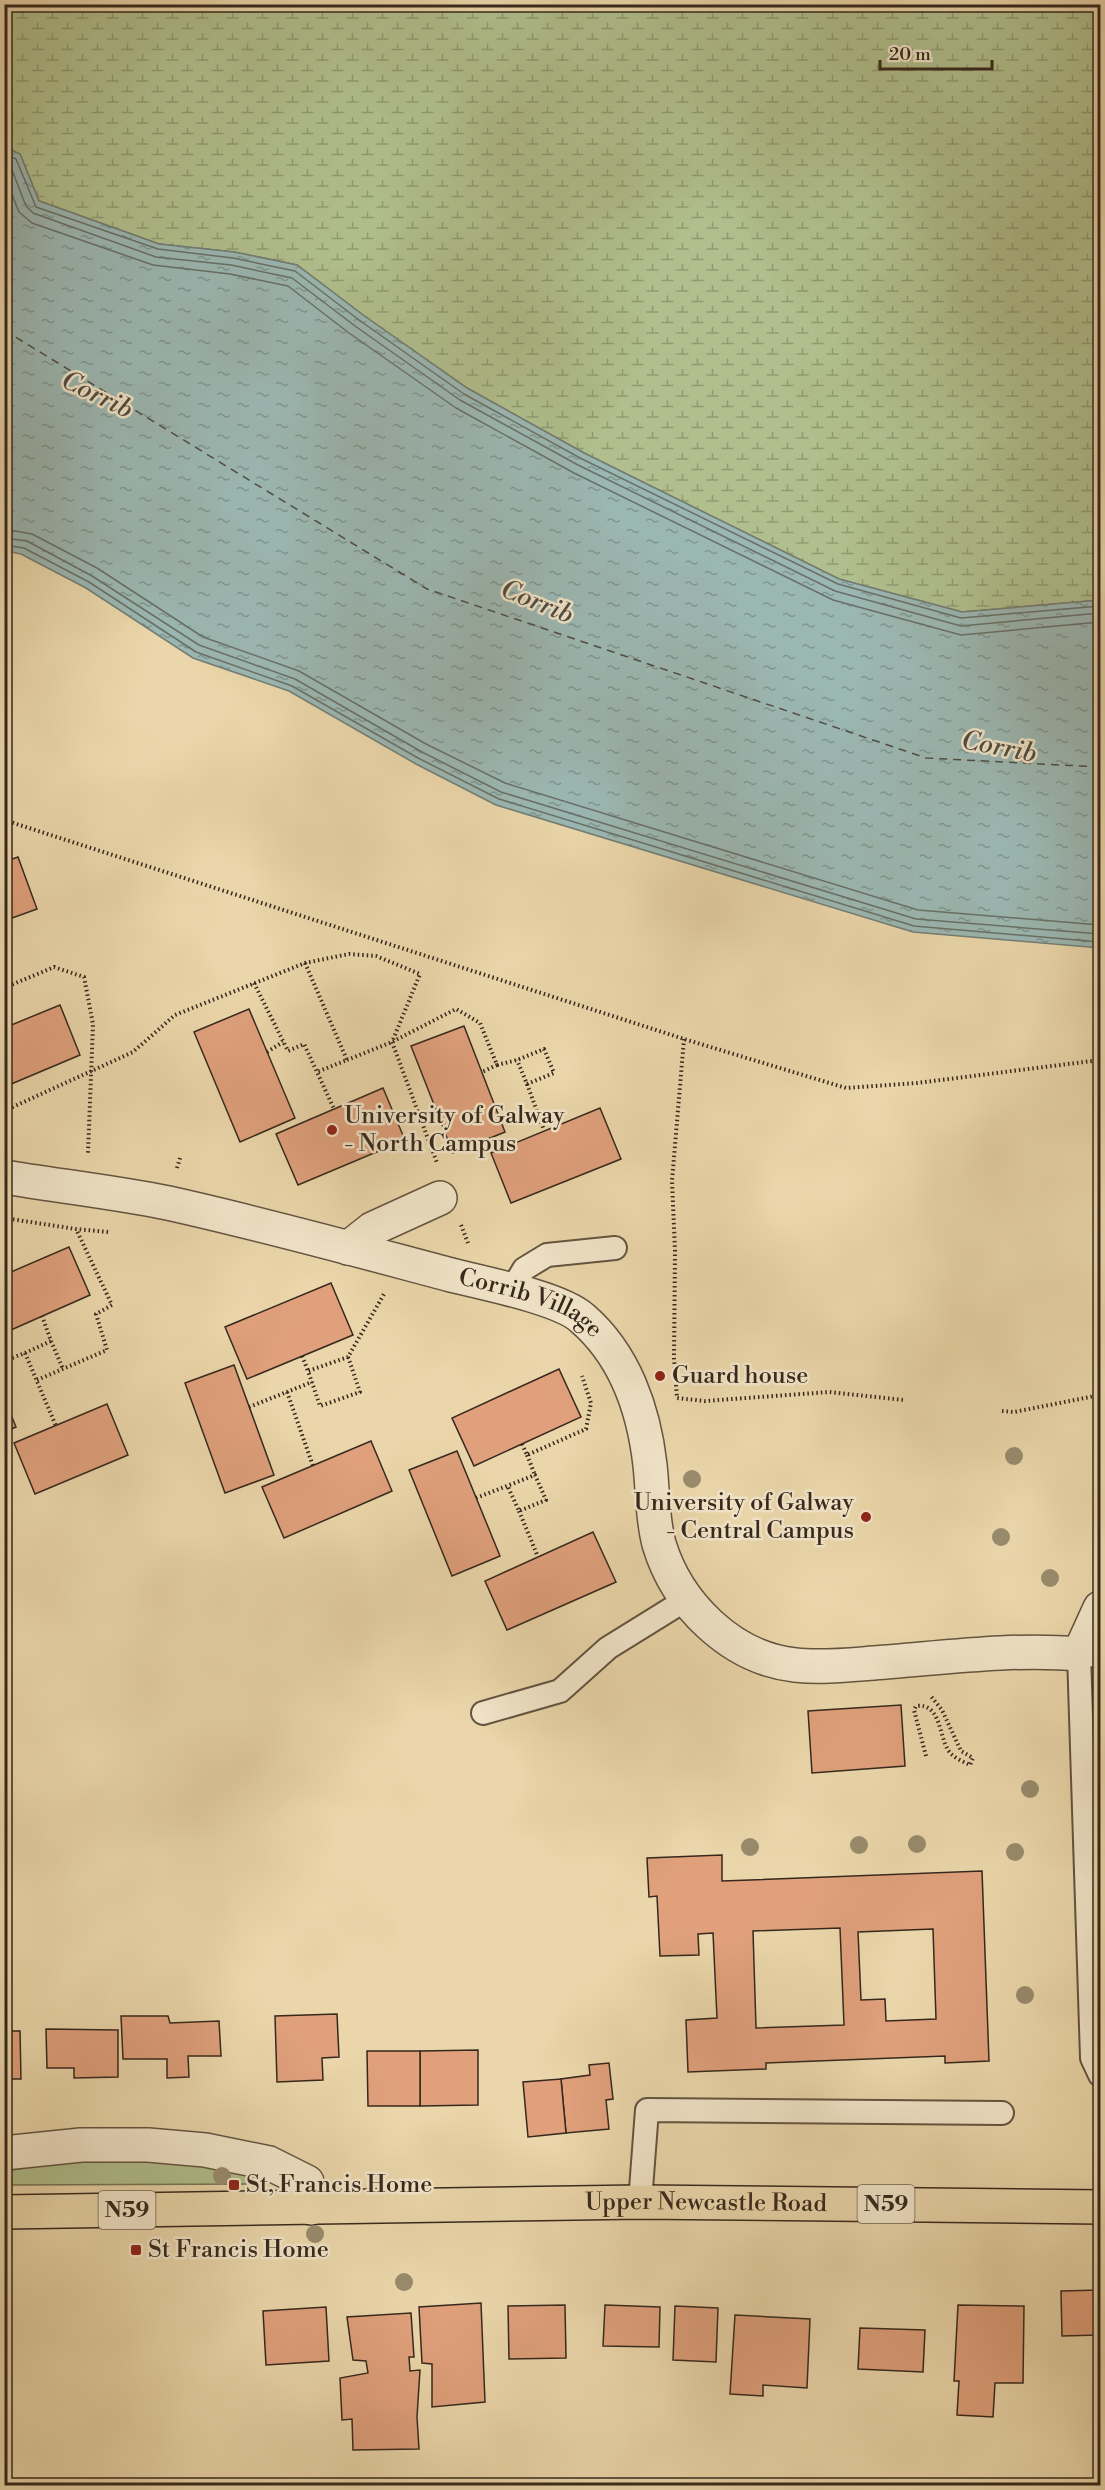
<svg xmlns="http://www.w3.org/2000/svg" width="1105" height="2490" viewBox="0 0 1105 2490" font-family="'Libre Bodoni',serif">
  <style>
    .green { fill: #b0bf8d; stroke: #737455; stroke-width: 1.5 }
    .wetland { fill: url(#wetland-marsh); stroke: #737455; stroke-width: 1.5 }
    .water { fill: url(#water-ripples); stroke: #737e76; stroke-width: 1.5 }
    .lines { fill: none; stroke-linecap: round; stroke-linejoin: round }
    .shore { stroke: #687068; stroke-width: 1.5 }
    .ferry { stroke: #4f4c42; stroke-width: 1.5; stroke-dasharray: 8 6; stroke-linecap: butt }
    .building { fill: #dfa07b; stroke: #36281d; stroke-width: 1.5; fill-rule: evenodd }
    .lane-casing { stroke: #635440; stroke-width: 26 }
    .street-casing { stroke: #635440; stroke-width: 36 }
    .primary-casing { stroke: #36281d; stroke-width: 36 }
    .path { stroke: #36281d; stroke-width: 4; stroke-dasharray: 1.5 3; stroke-linecap: butt }
    .lane { stroke: #f1e4c8; stroke-width: 22 }
    .street { stroke: #f1e4c8; stroke-width: 33 }
    .primary { stroke: #ead6aa; stroke-width: 33 }
    .tree { fill: #988b6c }
    .poi-dot { fill: #8f2418; stroke: #f1e4c8; stroke-width: 2 }
    .labels { text-anchor: middle; dominant-baseline: central; stroke-width: 5; stroke-linejoin: round; paint-order: stroke }
    .shield { fill: #f1e4c8; stroke: #6e6050; stroke-width: 1.5 }
    .shield-label { font-size: 22px; font-weight: bold; fill: #36281d }
    .poi-label { font-size: 24px; fill: #36281d; stroke: #f1e4c8; text-anchor: start }
    .street-label { font-size: 24px; fill: #36281d; stroke: #f1e4c8 }
    .water-label { font-size: 26px; font-style: italic; fill: #4f4c42; stroke: #f1e4c8 }
  </style>
  <defs>
    <pattern id="wetland-marsh" width="20" height="14" patternUnits="userSpaceOnUse" patternTransform="scale(1.5)"><rect width="20" height="14" fill="#b0bf8d"/><path d="M1 5h8M5 5V1M11 12h8M15 12V8" fill="none" stroke="#909b73"/></pattern>
    <pattern id="water-ripples" width="26" height="14" patternUnits="userSpaceOnUse" patternTransform="scale(1.5)"><rect width="26" height="14" fill="#9bb7b2"/><path d="M2 4q2-2 4 0t4 0M15 11q2-2 4 0t4 0" fill="none" stroke="#7f9590"/></pattern>
  </defs>
  <rect width="100%" height="100%" fill="#ead6aa"/>
  <filter id="stains"><feTurbulence type="fractalNoise" baseFrequency=".00333" numOctaves="4"/><feColorMatrix values="0 0 0 0 .2 0 0 0 0 .09 0 0 0 0 .02 0 0 0 .5 -.17"/></filter>
  <radialGradient id="worn" r=".72"><stop offset=".6" stop-color="#630" stop-opacity="0"/><stop offset="1" stop-color="#630" stop-opacity=".3"/></radialGradient>
  <path class="green" d="M166 2158 264 2177 262 2184 5 2185V2171L79 2160Z"/>
  <path class="wetland" d="M5 5H1100V600L962 612 839 579 584 453 467 388 363 315 297 265 234 252 159 244 39 201 20 154 5 147Z"/>
  <path class="water" d="M4 147 20 154 39 201 159 244 234 252 297 265 363 315 467 388 584 453 839 579 962 612 1100 600V948L913 932 496 805 416 764 289 691 193 658 86 588 21 554 5 551Z"/>
  <g class="lines">
    <g class="shore">
      <path d="M4 153 16 159 36 207 158 249 233 258 295 271 359 320 464 394 582 459 838 584 961 618 1100 606"/>
      <path d="M4 162 10 165 26 206 33 213 156 257 231 265 292 278 355 326 460 400 578 465 835 591 961 626 1100 613"/>
      <path d="M4 175 19 212 32 223 153 265 230 274 288 286 349 333 456 408 574 473 833 600 961 635 1100 622"/>
      <path d="M4 529 32 534 97 568 203 637 299 671 426 744 505 783 918 910 1100 925"/>
      <path d="M4 538 27 541 92 576 199 645 295 679 422 752 501 792 916 919 1100 934"/>
      <path d="M4 545 24 548 89 582 196 652 292 686 418 758 499 799 914 926 1100 942"/>
    </g>
    <path class="ferry" d="M4 330 427 589 926 758 1100 767"/>
  </g>
  <g class="building">
    <path d="M18 857 37 909 4 921V862Z"/>
    <path d="M60 1005 80 1055 4 1087V1028Z"/>
    <path d="M249 1009 295 1118 240 1142 194 1032Z"/>
    <path d="M464 1026 505 1132 453 1153 411 1046Z"/>
    <path d="M383 1088 405 1140 298 1185 276 1134Z"/>
    <path d="M600 1108 621 1159 511 1203 491 1153Z"/>
    <path d="M69 1247 90 1295 4 1333V1275Z"/>
    <path d="M331 1283 353 1335 247 1379 225 1327Z"/>
    <path d="M234 1365 274 1475 225 1493 185 1383Z"/>
    <path d="M559 1369 581 1417 474 1466 452 1418Z"/>
    <path d="M4 1397 16 1427 4 1432Z"/>
    <path d="M107 1404 128 1455 35 1494 14 1443Z"/>
    <path d="M371 1441 392 1491 284 1538 262 1487Z"/>
    <path d="M457 1451 500 1556 452 1576 409 1470Z"/>
    <path d="M593 1532 616 1582 507 1630 485 1581Z"/>
    <path d="M901 1705 905 1766 812 1773 808 1711Z"/>
    <path d="M722 1855V1881L982 1871 989 2061 945 2063V2056L766 2063V2069L688 2072 686 2020 717 2018 713 1933 698 1934 699 1955 660 1956 657 1896 649 1897 647 1858ZM840 1928 844 2025 756 2028 753 1931ZM933 1929 936 2019 886 2021 885 1999 861 2000 858 1932Z"/>
    <path d="M337 2014 339 2057 322 2058 323 2080 277 2082 275 2016Z"/>
    <path d="M121 2016H168L170 2023 219 2021 221 2056H188L189 2077 167 2078V2059H123Z"/>
    <path d="M46 2029 118 2030V2077L74 2078V2068H47Z"/>
    <path d="M4 2031H20L21 2079H6L4 2087Z"/>
    <path d="M478 2050V2105L420 2106V2051Z"/>
    <path d="M367 2051H420V2106H368Z"/>
    <path d="M609 2063 613 2099 606 2100 609 2129 566 2133 561 2079 590 2075 589 2065Z"/>
    <path d="M561 2079 566 2133 528 2137 523 2082Z"/>
    <path d="M1100 2290V2335L1062 2336 1061 2291Z"/>
    <path d="M481 2303 485 2402 432 2407V2364L422 2363 419 2307Z"/>
    <path d="M565 2305 566 2358 509 2359 508 2306Z"/>
    <path d="M605 2305 660 2307 659 2347 603 2346Z"/>
    <path d="M958 2305 1024 2306 1023 2383H995L993 2417 957 2415 959 2381H954Z"/>
    <path d="M675 2306 718 2308 716 2362 673 2360Z"/>
    <path d="M326 2307 329 2361 266 2365 263 2311Z"/>
    <path d="M411 2313 414 2357H409L410 2371 420 2370 417 2417 419 2449 353 2450 352 2419 342 2420 340 2378 368 2373 366 2361 353 2360 347 2317Z"/>
    <path d="M735 2315 810 2319 807 2388 763 2385V2396L730 2394Z"/>
    <path d="M860 2328 925 2330 923 2372 858 2369Z"/>
  </g>
  <g class="lines">
    <defs>
      <g id="lane">
        <path d="M511 1291 524 1269 547 1255 615 1248"/>
        <path d="M1100 1656 1079 1654 1092 2058 1100 2075"/>
        <path d="M483 1713 560 1691 608 1648 687 1599"/>
        <path d="M640 2202 647 2110 1002 2113"/>
      </g>
      <g id="street">
        <path id="s1" d="M4 1177C59 1186 114 1192 168 1203 263 1224 357 1250 451 1275 483 1283 560 1298 582 1318 625 1355 644 1411 650 1465 653 1492 652 1518 659 1544 677 1604 731 1658 795 1665 821 1668 848 1665 874 1663 942 1658 1012 1648 1079 1654L1100 1608"/>
        <path d="M348 1248 372 1229 440 1198"/>
        <path d="M4 2153 81 2145H148L205 2150 269 2163 307 2182 311 2208"/>
      </g>
      <g id="primary">
        <path id="s2" d="M4 2212 640 2202 1100 2207"/>
      </g>
    </defs>
    <use href="#lane" class="lane-casing"/>
    <use href="#street" class="street-casing"/>
    <use href="#primary" class="primary-casing"/>
    <g class="path">
      <path d="M4 820 684 1039 846 1088 917 1083 1100 1060"/>
      <path d="M305 963 347 1060 317 1072 334 1109"/>
      <path d="M254 983 288 1051 304 1044 317 1072"/>
      <path d="M4 988 54 967 84 977 93 1024 88 1153"/>
      <path d="M684 1039 672 1181 675 1251 674 1358 677 1398 705 1401 829 1392 904 1400"/>
      <path d="M267 1052 283 1042"/>
      <path d="M347 1060 392 1042 456 1009 480 1023 497 1065 482 1072"/>
      <path d="M497 1065 517 1060 544 1049 554 1073 527 1084 517 1060"/>
      <path d="M527 1084 544 1130"/>
      <path d="M4 1111 133 1052 175 1015 305 963 349 954 376 956 420 974 392 1042 437 1163"/>
      <path d="M177 1168 180 1158"/>
      <path d="M4 1218 76 1229 108 1232"/>
      <path d="M461 1225 468 1243"/>
      <path d="M51 1341 63 1369"/>
      <path d="M25 1353 51 1341 42 1316"/>
      <path d="M302 1356 308 1371"/>
      <path d="M348 1357 360 1392 320 1406 308 1371 348 1357 384 1294"/>
      <path d="M4 1361 25 1353 56 1426"/>
      <path d="M37 1380 107 1350 96 1314 112 1305 76 1229"/>
      <path d="M287 1392 313 1466"/>
      <path d="M249 1407 312 1382"/>
      <path d="M1002 1411 1014 1412 1100 1395"/>
      <path d="M522 1444 527 1455 586 1429 591 1403 582 1376"/>
      <path d="M527 1455 535 1475"/>
      <path d="M476 1498 535 1475 546 1500 519 1511 508 1487"/>
      <path d="M519 1511 538 1557"/>
      <path d="M926 1756 914 1710 916 1706C940 1703 939 1733 947 1748 951 1757 962 1761 970 1765L973 1758 961 1751 942 1710 930 1695"/>
    </g>
    <use href="#lane" class="lane"/>
    <use href="#street" class="street"/>
    <use href="#primary" class="primary"/>
  </g>
  <g class="tree">
    <circle cx="1014" cy="1456" r="9"/>
    <circle cx="692" cy="1479" r="9"/>
    <circle cx="1001" cy="1537" r="9"/>
    <circle cx="1050" cy="1578" r="9"/>
    <circle cx="1030" cy="1789" r="9"/>
    <circle cx="917" cy="1844" r="9"/>
    <circle cx="859" cy="1845" r="9"/>
    <circle cx="750" cy="1847" r="9"/>
    <circle cx="1015" cy="1852" r="9"/>
    <circle cx="1025" cy="1995" r="9"/>
    <circle cx="222" cy="2176" r="9"/>
    <circle cx="315" cy="2234" r="9"/>
    <circle cx="404" cy="2282" r="9"/>
  </g>
  <g class="poi-dot">
    <circle cx="332" cy="1130" r="6"/>
    <circle cx="660" cy="1376" r="6"/>
    <circle cx="866" cy="1517" r="6"/>
    <rect x="228" y="2179" width="12" height="12" rx="3"/>
    <rect x="130" y="2244" width="12" height="12" rx="3"/>
  </g>
  <g class="labels">
    <g class="shield">
      <rect x="857.5" y="2185" width="57" height="38" rx="4.5"/>
      <rect x="98.5" y="2191" width="57" height="38" rx="4.5"/>
    </g>
    <g class="shield-label">
      <text x="886" y="2204">N59</text>
      <text x="127" y="2210">N59</text>
    </g>
    <g class="poi-label">
      <text x="344" y="1116">University of Galway<tspan x="344" dy="28">- North Campus</tspan></text>
      <text x="672" y="1376">Guard house</text>
      <text x="854" y="1503" text-anchor="end">University of Galway<tspan x="854" dy="28">- Central Campus</tspan></text>
      <text x="246" y="2185">St, Francis Home</text>
      <text x="148" y="2250">St Francis Home</text>
    </g>
    <g class="street-label">
      <text stroke="none"><textPath href="#s1" startOffset="543">Corrib Village</textPath></text>
      <text stroke="none"><textPath href="#s2" startOffset="702">Upper Newcastle Road</textPath></text>
    </g>
    <g class="water-label">
      <text transform="translate(97 395) rotate(26)">Corrib</text>
      <text transform="translate(537 602) rotate(22)">Corrib</text>
      <text transform="translate(999 747) rotate(11)">Corrib</text>
    </g>
  </g>
  <rect width="1105" height="2490" fill="none" stroke="#ead6aa" stroke-width="24"/>
  <rect x="6" y="6" width="1093" height="2478" fill="none" stroke="#36281d" stroke-width="3"/>
  <rect x="12" y="12" width="1081" height="2466" fill="none" stroke="#36281d" stroke-width="1.5"/>
  <path d="M880 60v9h112v-9" fill="none" stroke="#36281d" stroke-width="3"/>
  <text x="889" y="60" font-size="18" fill="#36281d" stroke="#f1e4c8" stroke-width="4.5" paint-order="stroke">20 m</text>
  <rect width="100%" height="100%" filter="url(#stains)"/>
  <rect width="100%" height="100%" fill="url(#worn)"/>
</svg>
